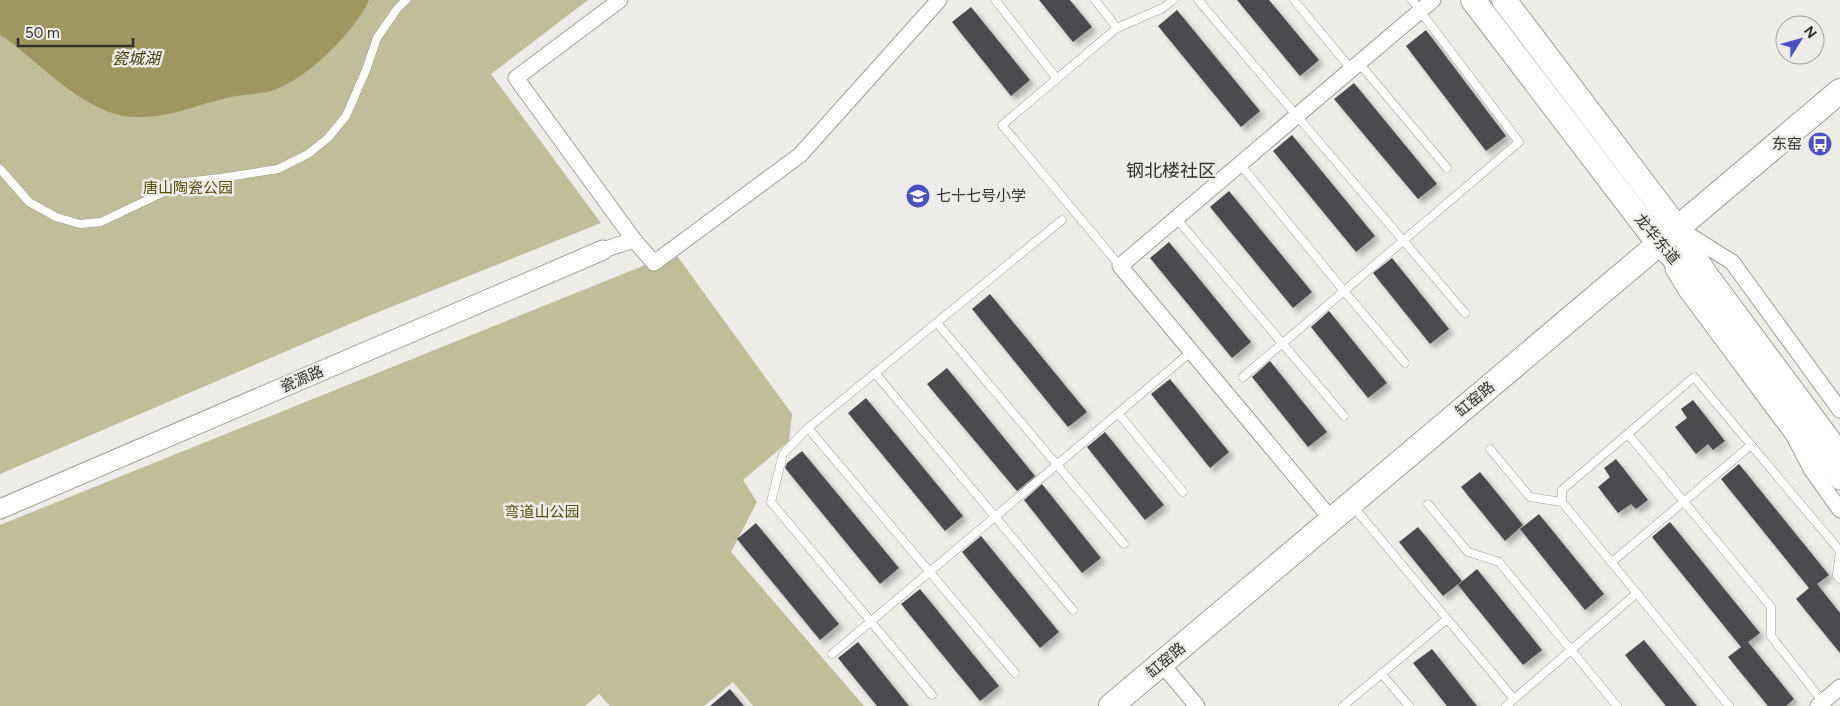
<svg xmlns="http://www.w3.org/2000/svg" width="1840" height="706" viewBox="0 0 1840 706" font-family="Figtree,'Noto Sans SC',sans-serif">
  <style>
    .green { fill: #c0bd99 }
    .water { fill: #9e9860 }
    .building { fill: #4b4c50; filter: url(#shadow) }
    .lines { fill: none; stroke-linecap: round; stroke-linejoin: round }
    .service-casing { stroke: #a0a09a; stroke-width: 9 }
    .minor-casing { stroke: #a0a09a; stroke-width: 17 }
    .tertiary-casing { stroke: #a0a09a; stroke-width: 21 }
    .secondary-casing { stroke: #a0a09a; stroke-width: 23 }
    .primary-casing { stroke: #a0a09a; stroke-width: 26 }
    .service { stroke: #fff; stroke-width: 8 }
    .minor { stroke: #fff; stroke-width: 15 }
    .tertiary { stroke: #fff; stroke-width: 19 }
    .secondary { stroke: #fff; stroke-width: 21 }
    .primary { stroke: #fff; stroke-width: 24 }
    .labels { text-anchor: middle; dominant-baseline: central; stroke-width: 5; stroke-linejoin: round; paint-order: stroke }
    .poi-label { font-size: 15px; fill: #31312f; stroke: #edece7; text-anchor: end }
    .park-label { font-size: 15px; fill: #564f07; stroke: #edece7 }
    .street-label { font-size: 15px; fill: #31312f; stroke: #edece7 }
    .water-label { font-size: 16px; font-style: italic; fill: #413c0e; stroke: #edece7 }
    .quarter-label { font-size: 18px; fill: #31312f; stroke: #edece7 }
  </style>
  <defs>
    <filter id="shadow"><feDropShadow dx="4.5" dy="4.5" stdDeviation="2.5" flood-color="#0004"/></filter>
  </defs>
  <rect width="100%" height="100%" fill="#edece7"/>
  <g class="green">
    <path d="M0 0H588L491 74 601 223 366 317 0 474Z"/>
    <path d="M675 253 792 414 789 441 743 480 757 502 731 552 864 706H753L733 682 704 706H610L599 694 585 706H0V525Z"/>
  </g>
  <path class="water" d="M0 0H369C355 32 305 81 271 91 260 94 248 94 237 96 228 97 220 100 211 102 181 111 146 123 115 114 83 104 55 79 30 58 20 50 11 41 0 35Z"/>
  <g class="building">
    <path d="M1039 0H1070L1092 27 1073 42Z"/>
    <path d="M1237 0H1269L1319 60 1300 76Z"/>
    <path d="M971 7 1030 80 1011 96 952 22Z"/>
    <path d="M1177 10 1260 111 1241 127 1158 26Z"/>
    <path d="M1426 30 1506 136 1486 151 1406 46Z"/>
    <path d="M1354 83 1437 184 1418 199 1334 99Z"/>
    <path d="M1292 135 1375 236 1356 252 1273 151Z"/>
    <path d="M1229 191 1312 292 1293 308 1210 207Z"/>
    <path d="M1169 242 1251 342 1232 358 1150 258Z"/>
    <path d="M1392 258 1449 329 1430 344 1373 273Z"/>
    <path d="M990 294 1087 412 1068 427 972 309Z"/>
    <path d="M1329 311 1387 383 1368 398 1311 327Z"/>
    <path d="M1270 361 1327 432 1308 447 1252 377Z"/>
    <path d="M947 368 1035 476 1017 491 927 384Z"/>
    <path d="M1170 379 1229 452 1210 468 1151 394Z"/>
    <path d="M866 398 963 516 945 531 848 413Z"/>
    <path d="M1693 400 1725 441 1713 450 1708 444 1696 454 1675 427 1687 418 1681 409Z"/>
    <path d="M1105 432 1164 505 1145 520 1087 447Z"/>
    <path d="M802 451 899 568 880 584 785 468 787 463Z"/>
    <path d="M1616 459 1648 500 1636 509 1631 504 1618 513 1598 487 1610 477 1604 468Z"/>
    <path d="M1739 464 1829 575 1817 584 1840 613V653L1796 599 1809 588 1721 479Z"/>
    <path d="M1480 472 1523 525 1505 541 1461 487Z"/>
    <path d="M1042 484 1101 558 1082 573 1024 500Z"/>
    <path d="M1539 514 1604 594 1585 610 1520 529Z"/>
    <path d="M1670 522 1760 633 1748 642 1794 699 1786 706H1768L1728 657 1741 647 1652 537Z"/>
    <path d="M756 523 839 624 820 640 737 539Z"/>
    <path d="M1418 527 1462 581 1443 596 1399 542Z"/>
    <path d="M981 536 1059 632 1040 648 962 552Z"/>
    <path d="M1477 569 1542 650 1523 665 1458 585Z"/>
    <path d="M920 589 999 686 980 701 901 604Z"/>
    <path d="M1644 640 1697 706H1666L1625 655Z"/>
    <path d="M858 642 909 706H877L838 658Z"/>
    <path d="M1432 649 1477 706H1447L1413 663Z"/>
    <path d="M730 689 744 706H710Z"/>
  </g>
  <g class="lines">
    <defs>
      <g id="service">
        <path d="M1095 0 1117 28"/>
        <path d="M1198 0 1465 313"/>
        <path d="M1294 0 1351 69"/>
        <path d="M996 1 1057 79"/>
        <path d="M1359 63 1447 168"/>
        <path d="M1240 164 1344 291 1405 363"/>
        <path d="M0 169 29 202 56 217 80 224 101 222 185 182 221 178 278 169 308 154 328 138 346 116 366 70 377 38 397 9 406 0"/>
        <path d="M1176 218 1344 416"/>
        <path d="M1120 266 1002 125 1117 28 1163 8 1173 0"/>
        <path d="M937 323 1124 544"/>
        <path d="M875 373 1073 610"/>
        <path d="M1243 377 1519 142 1412 0"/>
        <path d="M1118 413 1183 492"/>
        <path d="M808 428 1015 673"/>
        <path d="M1628 434 1771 607V636L1823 702"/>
        <path d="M1490 449 1530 497 1562 502 1729 706"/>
        <path d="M1562 502V490L1694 377 1751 445"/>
        <path d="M1428 504 1468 552 1499 562 1617 706"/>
        <path d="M1352 505 1514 699"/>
        <path d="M1612 562 1751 445 1840 551 1837 575 1840 579"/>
        <path d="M832 654 1192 351"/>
        <path d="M1381 673 1409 706"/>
        <path d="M932 695 771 502 783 454 808 428 1062 220"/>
        <path d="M1343 706 1447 619"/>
        <path d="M1506 706 1637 593"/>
      </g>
      <g id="minor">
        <path d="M1681 230 1732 262 1840 410"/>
        <path d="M634 240 654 263 800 155 939 0"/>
        <path d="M603 250 634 240 516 78 620 0"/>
        <path d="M1673 269 1687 292 1794 436 1811 469 1840 510"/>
        <path d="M1332 520 1120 266 1433 0"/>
        <path d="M1161 663 1197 706"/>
        <path d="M1818 706 1840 687"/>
      </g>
      <path id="tertiary" d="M0 509 603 250"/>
      <g id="secondary">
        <path d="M1677 228 1707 274 1840 453"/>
        <path d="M1659 244 1695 283 1840 479"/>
      </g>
      <g id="primary">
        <path d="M1473 0 1659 244"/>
        <path d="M1504 0 1677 228"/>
        <path d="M1111 706 1840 91"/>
      </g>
    </defs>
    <use href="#service" class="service-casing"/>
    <use href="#minor" class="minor-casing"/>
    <use href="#tertiary" class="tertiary-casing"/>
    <use href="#secondary" class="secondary-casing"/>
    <use href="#primary" class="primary-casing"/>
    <use href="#service" class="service"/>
    <use href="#minor" class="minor"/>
    <use href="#tertiary" class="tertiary"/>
    <use href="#secondary" class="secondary"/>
    <use href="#primary" class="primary"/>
  </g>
  <defs>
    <symbol id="bus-disc" viewBox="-11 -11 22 22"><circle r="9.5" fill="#4950c6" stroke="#edece7"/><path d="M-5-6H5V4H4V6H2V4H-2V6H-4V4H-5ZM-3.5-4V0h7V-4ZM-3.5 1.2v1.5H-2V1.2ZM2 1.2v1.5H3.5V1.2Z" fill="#fff"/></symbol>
    <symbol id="school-disc" viewBox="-11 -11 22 22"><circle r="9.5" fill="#4950c6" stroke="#edece7"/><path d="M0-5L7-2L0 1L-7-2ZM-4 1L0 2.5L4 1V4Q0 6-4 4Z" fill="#fff"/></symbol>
  </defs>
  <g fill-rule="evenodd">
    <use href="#bus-disc" x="1806" y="130" width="28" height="28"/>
    <use href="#school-disc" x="904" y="182" width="28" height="28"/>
  </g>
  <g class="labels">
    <g class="poi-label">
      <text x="1802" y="144">东窑</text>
      <text x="936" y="196" text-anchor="start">七十七号小学</text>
    </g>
    <g class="park-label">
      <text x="188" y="188">唐山陶瓷公园</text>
      <text x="542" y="512">弯道山公园</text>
    </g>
    <g class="street-label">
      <text transform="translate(1657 239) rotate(50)">龙华东道</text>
      <text transform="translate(302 379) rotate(-23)">瓷源路</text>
      <text transform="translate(1475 399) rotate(-40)">缸窑路</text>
      <text transform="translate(1166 660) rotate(-40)">缸窑路</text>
    </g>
    <g class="water-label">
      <text x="136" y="58">瓷城湖</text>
    </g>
    <g class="quarter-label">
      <text x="1171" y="171">钢北楼社区</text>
    </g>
  </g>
  <g transform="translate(1800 40) rotate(53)"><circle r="24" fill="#edece7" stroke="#a2a19d"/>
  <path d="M0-4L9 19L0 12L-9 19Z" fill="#4950c6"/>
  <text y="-8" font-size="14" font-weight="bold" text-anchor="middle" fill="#31312f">N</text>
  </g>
  <path d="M18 38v8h115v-8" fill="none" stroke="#31312f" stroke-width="2.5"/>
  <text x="25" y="38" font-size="15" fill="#31312f" stroke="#edece7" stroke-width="4" paint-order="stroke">50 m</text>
</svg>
